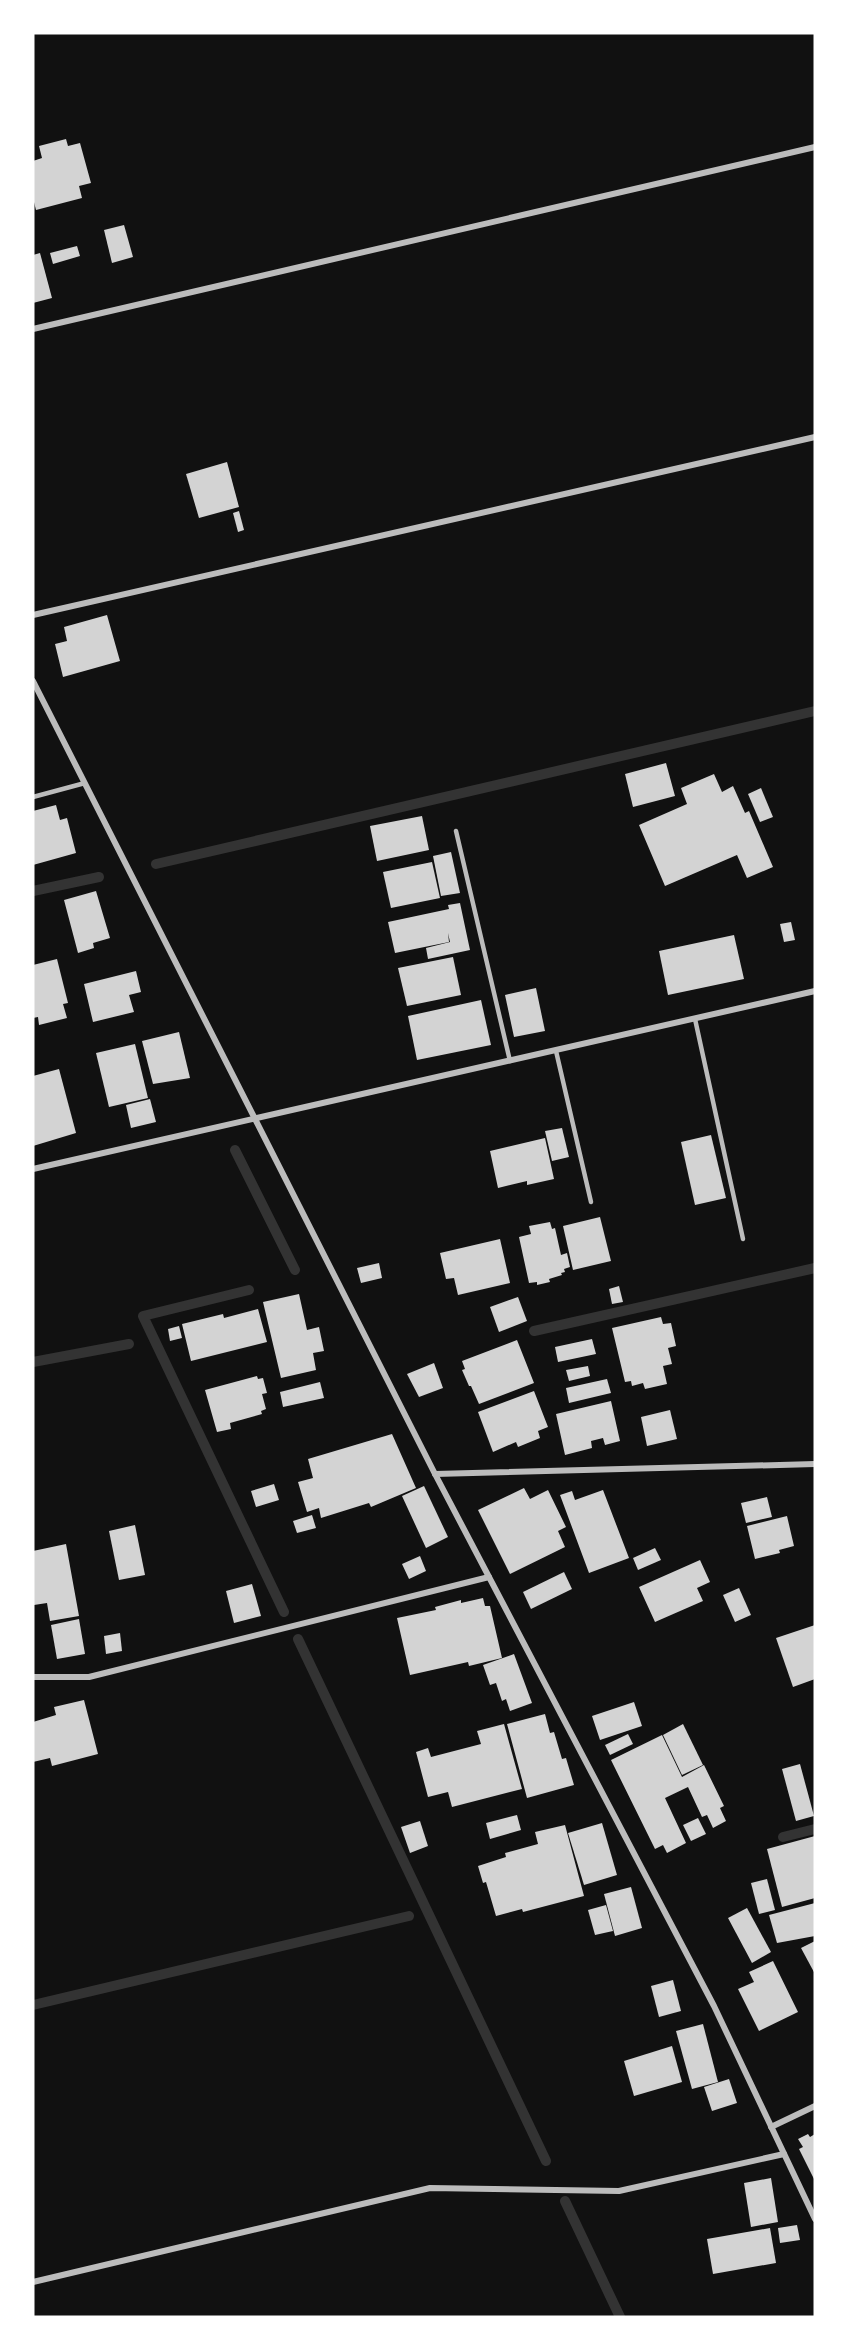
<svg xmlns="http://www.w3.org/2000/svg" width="848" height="2350" viewBox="0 0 848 2350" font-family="'PT Serif',serif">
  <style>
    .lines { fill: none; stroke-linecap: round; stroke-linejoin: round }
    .stream { stroke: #333; stroke-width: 10 }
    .building { fill: #d3d3d3 }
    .service { stroke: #bcbcbc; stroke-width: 4.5 }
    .minor { stroke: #bcbcbc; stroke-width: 6 }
  </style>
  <rect width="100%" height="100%" fill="#111"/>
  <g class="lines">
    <g class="stream">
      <path d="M156 864 815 711"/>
      <path d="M33 891 99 877"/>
      <path d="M235 1150 295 1270"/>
      <path d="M249 1290 143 1316 284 1612"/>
      <path d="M534 1331 815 1268"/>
      <path d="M33 1362 129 1344"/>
      <path d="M298 1639 546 2161"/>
      <path d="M783 1837 815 1829"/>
      <path d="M33 2005 409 1916"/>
      <path d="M565 2201 620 2317"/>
    </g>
  </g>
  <g class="building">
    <path d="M66 139 68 146 80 143 91 183 79 186 82 198 36 210 33 198V161L42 158 39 146Z"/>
    <path d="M124 225 133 257 112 263 104 230Z"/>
    <path d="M77 246 80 256 53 264 50 253Z"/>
    <path d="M40 253 52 298 33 303V255Z"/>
    <path d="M227 462 239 507 199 518 186 474Z"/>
    <path d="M239 511 244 530 238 532 233 513Z"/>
    <path d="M107 615 120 661 63 677 55 644 67 641 64 627Z"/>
    <path d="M666 763 675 796 633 807 625 774Z"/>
    <path d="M714 774 722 792 733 786 745 813 749 811 773 867 747 878 737 855 665 886 639 825 687 804 681 788Z"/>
    <path d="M761 788 773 817 760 822 748 794Z"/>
    <path d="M56 805 60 820 67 818 76 853 33 865V811Z"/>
    <path d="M422 816 429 850 377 861 370 826Z"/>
    <path d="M451 852 460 893 441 896 433 856Z"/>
    <path d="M432 862 440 898 391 908 383 872Z"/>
    <path d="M96 891 110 938 93 943 94 948 78 953 64 900Z"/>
    <path d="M460 903 470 950 428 959 426 948 450 942 448 933 449 942 395 953 388 922 449 909 448 905Z"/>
    <path d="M791 922 795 940 784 942 780 924Z"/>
    <path d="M734 935 744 979 668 995 659 951Z"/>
    <path d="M453 957 461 995 407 1006 398 968Z"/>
    <path d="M57 959 68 1003 63 1004 67 1018 39 1025 38 1017 33 1018V965Z"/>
    <path d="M136 971 141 992 129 995 134 1012 93 1022 84 984Z"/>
    <path d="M536 988 545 1031 514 1037 505 995Z"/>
    <path d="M481 1000 491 1045 417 1060 408 1016Z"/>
    <path d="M179 1032 190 1078 153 1084 142 1041Z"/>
    <path d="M135 1044 148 1098 109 1107 96 1053Z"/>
    <path d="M59 1069 76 1133 33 1146V1076Z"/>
    <path d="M150 1099 156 1122 131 1128 126 1105Z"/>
    <path d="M562 1128 569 1157 552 1161 545 1131Z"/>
    <path d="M711 1135 726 1198 695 1205 681 1142Z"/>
    <path d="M545 1138 554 1179 527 1185V1181L498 1188 490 1151Z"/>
    <path d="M600 1217 611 1261 573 1270 563 1226Z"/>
    <path d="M550 1222 552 1229 555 1228 561 1255 567 1253 570 1267 564 1269 565 1272 561 1273 562 1275 549 1279 550 1282 537 1285V1282L529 1283 519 1237 531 1234 529 1226Z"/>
    <path d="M500 1239 510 1283 458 1295 454 1278 446 1279 440 1253Z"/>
    <path d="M379 1263 382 1278 361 1283 357 1268Z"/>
    <path d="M619 1286 623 1302 612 1304 609 1289Z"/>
    <path d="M299 1294 307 1330 319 1327 324 1351 313 1353 316 1370 281 1378 263 1302Z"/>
    <path d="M518 1297 527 1321 499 1332 490 1307Z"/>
    <path d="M258 1309 267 1342 191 1361 182 1324 223 1314 224 1318Z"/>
    <path d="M661 1317 663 1324 671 1323 676 1346 668 1348 672 1364 663 1366 667 1384 645 1389 643 1383 632 1386 631 1381 625 1382 612 1328Z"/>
    <path d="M179 1326 182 1338 170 1341 168 1329Z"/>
    <path d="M592 1339 596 1354 558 1362 555 1347Z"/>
    <path d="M517 1340 534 1383 479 1404 471 1386H469L462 1370 465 1369 462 1361Z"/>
    <path d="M434 1363 443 1388 419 1397 407 1374Z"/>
    <path d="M588 1366 590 1376 569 1381 566 1370Z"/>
    <path d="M257 1376 258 1379 263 1378 267 1393 262 1394 266 1409 261 1411 262 1414 230 1423 231 1429 217 1432 205 1390Z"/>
    <path d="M607 1379 611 1393 569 1403 566 1388Z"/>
    <path d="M320 1382 324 1398 283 1407 280 1392Z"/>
    <path d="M534 1391 548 1427 538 1431 540 1438 518 1447 516 1442 493 1452 478 1412Z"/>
    <path d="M611 1401 620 1441 605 1445 603 1438 591 1441 592 1448 565 1455 556 1414Z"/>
    <path d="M670 1410 677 1439 647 1446 641 1417Z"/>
    <path d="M392 1434 416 1488 371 1507 369 1503 321 1518 319 1508 307 1512 298 1482 313 1478 308 1459Z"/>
    <path d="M274 1484 279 1500 256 1507 251 1491Z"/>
    <path d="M424 1486 448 1537 426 1548 402 1496Z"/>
    <path d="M524 1488 530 1499 548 1490 566 1527 558 1531 565 1547 510 1574 478 1510Z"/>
    <path d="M603 1490 629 1558 589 1573 560 1495 572 1491 575 1500Z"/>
    <path d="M767 1497 772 1517 746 1523 741 1503Z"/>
    <path d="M312 1515 316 1528 297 1533 293 1521Z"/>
    <path d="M787 1516 794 1546 779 1550 780 1553 755 1559 747 1526Z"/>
    <path d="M135 1525 145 1575 119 1580 109 1531Z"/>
    <path d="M66 1544 79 1616 50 1621 47 1603 34 1605 33 1551Z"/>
    <path d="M655 1548 661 1560 638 1570 633 1558Z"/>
    <path d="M420 1556 426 1571 409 1579 402 1564Z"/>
    <path d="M700 1560 710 1582 697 1588 703 1601 655 1622 639 1587Z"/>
    <path d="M564 1572 572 1589 531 1609 523 1592Z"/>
    <path d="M252 1584 261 1616 234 1623 226 1591Z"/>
    <path d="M739 1588 751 1615 735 1622 723 1595Z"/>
    <path d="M483 1598 485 1606H490L502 1658 469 1666 468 1662 410 1675 397 1618 436 1610 435 1607 461 1600V1603Z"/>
    <path d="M79 1619 85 1654 57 1659 51 1625Z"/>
    <path d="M815 1625V1679L793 1687 776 1638Z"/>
    <path d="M120 1633 122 1651 106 1654 104 1636Z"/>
    <path d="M514 1654 532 1703 510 1711 506 1699 502 1701 496 1683 490 1685 483 1665Z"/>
    <path d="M84 1700 98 1754 52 1766 50 1758 33 1762V1722L56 1715 54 1707Z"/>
    <path d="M634 1702 642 1726 600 1740 592 1716Z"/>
    <path d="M545 1714 550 1733 554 1732 562 1759 566 1758 574 1785 527 1798 507 1724Z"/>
    <path d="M504 1724 522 1789 452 1807 448 1792 428 1797 416 1752 428 1748 431 1757 481 1744 477 1731Z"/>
    <path d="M683 1724 703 1765 682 1775 663 1735Z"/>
    <path d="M628 1734 633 1744 610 1755 605 1745Z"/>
    <path d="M662 1735 682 1777 704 1765 724 1806 720 1808 726 1821 713 1828 707 1815 702 1817 688 1787 665 1798 686 1843 667 1853 663 1845 655 1849 611 1760Z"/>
    <path d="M800 1764 814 1816 796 1821 782 1769Z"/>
    <path d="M517 1815 521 1830 490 1839 486 1823Z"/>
    <path d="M698 1818 706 1834 691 1841 683 1825Z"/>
    <path d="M420 1821 428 1846 410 1853 401 1827Z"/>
    <path d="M602 1823 617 1875 584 1885 568 1833Z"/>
    <path d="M565 1825 584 1896 523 1912 522 1909 496 1916 486 1882 483 1883 478 1866 506 1857 505 1853 538 1844 535 1832Z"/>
    <path d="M815 1836V1898L782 1907 767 1849Z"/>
    <path d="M767 1879 775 1910 759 1914 751 1883Z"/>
    <path d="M631 1887 642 1928 615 1936 604 1894Z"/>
    <path d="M815 1903V1936L777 1943 769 1915Z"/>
    <path d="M606 1905 613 1931 595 1935 588 1910Z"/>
    <path d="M747 1908 771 1952 752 1963 728 1918Z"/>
    <path d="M815 1941V1974L801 1948Z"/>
    <path d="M773 1961 798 2012 759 2031 738 1989 754 1982 749 1972Z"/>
    <path d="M673 1980 681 2011 659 2017 651 1986Z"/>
    <path d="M703 2024 718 2082 692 2089 676 2031Z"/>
    <path d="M672 2046 682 2082 634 2096 624 2061Z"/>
    <path d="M729 2079 737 2103 712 2111 704 2087Z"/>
    <path d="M808 2134 810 2137 815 2134V2181L799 2149 803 2147 798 2139Z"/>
    <path d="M771 2178 778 2222 751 2227 744 2183Z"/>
    <path d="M797 2225 800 2240 780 2243 778 2228Z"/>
    <path d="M770 2228 776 2263 713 2274 707 2239Z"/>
  </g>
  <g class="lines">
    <g class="service">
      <path d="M33 797 85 783"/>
      <path d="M456 831 510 1061"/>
      <path d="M695 1019 743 1239"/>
      <path d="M556 1051 591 1202"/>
    </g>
    <g class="minor">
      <path d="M33 329 815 147"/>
      <path d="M33 615 815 437"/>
      <path d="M33 681 435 1474 714 2006 815 2219"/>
      <path d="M33 1169 815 991"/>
      <path d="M435 1474 815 1464"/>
      <path d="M33 1677H89L489 1577"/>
      <path d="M771 2127 815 2106"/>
      <path d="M33 2282 430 2188 619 2191 784 2154"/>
    </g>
  </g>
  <rect width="848" height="2350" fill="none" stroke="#ffffff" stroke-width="69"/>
</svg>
